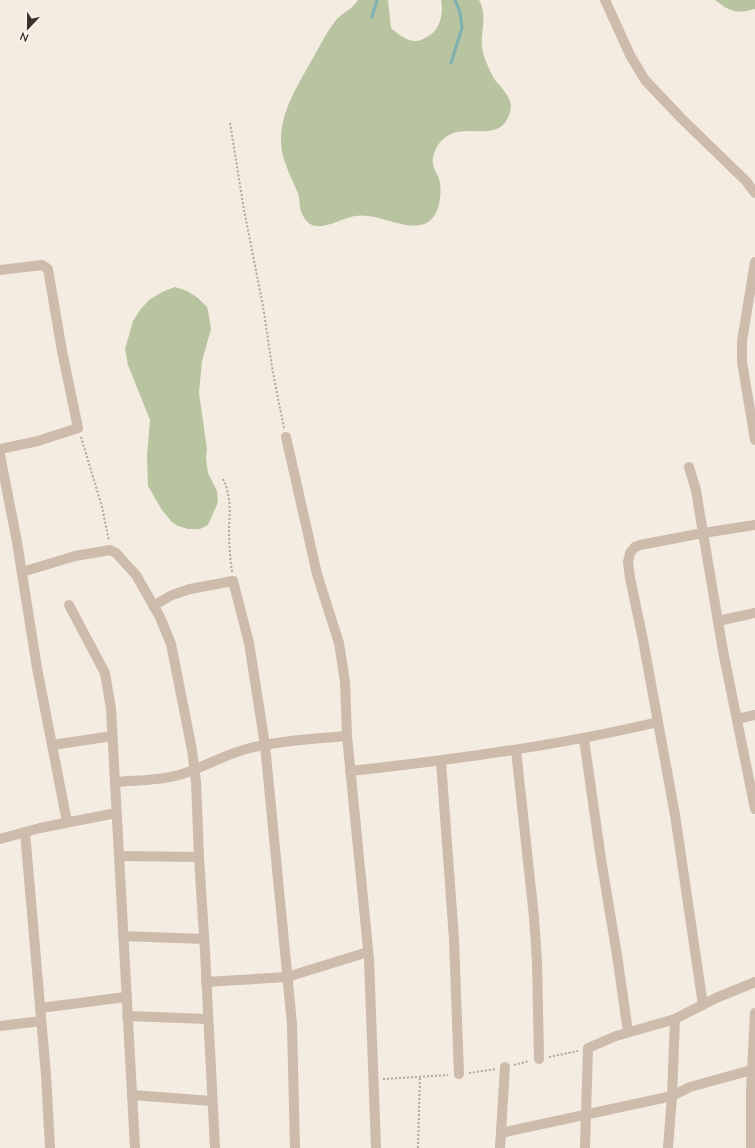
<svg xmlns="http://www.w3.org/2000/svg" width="755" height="1148" viewBox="0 0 755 1148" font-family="'Nunito Sans',sans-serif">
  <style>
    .green { fill: #b8c4a0 }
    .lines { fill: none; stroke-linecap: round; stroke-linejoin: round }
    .stream { stroke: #7fb0b2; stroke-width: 3 }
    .path { stroke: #b9a596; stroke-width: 2; stroke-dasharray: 2 2; stroke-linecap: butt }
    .street { stroke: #cdbbac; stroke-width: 10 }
  </style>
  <rect width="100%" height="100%" fill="#f4ebe1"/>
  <g class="green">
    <path d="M358 0H388L391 28C398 34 406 41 416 41 419 41 423 39 425 38 440 32 444 14 441 0H479C481 4 483 8 483 13 485 29 478 42 485 59 488 66 491 74 495 80 500 86 509 95 510 102 511 104 511 109 510 112 501 145 468 122 447 136 439 141 431 154 433 164 434 171 439 176 440 183 442 196 439 219 424 224 403 231 378 212 355 216 337 219 311 240 301 211 299 204 300 197 297 191 290 174 281 159 281 140 281 111 297 87 310 63 319 48 326 33 336 20 343 12 353 9 358 0Z"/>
    <path d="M715 0H755V9C735 14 731 12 715 0Z"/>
    <path d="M175 287 187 291 198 298 207 307 209 316 211 329 202 361 199 393 207 449 206 459 208 473 217 491 218 502 208 525 200 529H188L178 526 172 522 162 510 148 486 147 456 150 420 128 365 125 349 133 321 140 310 149 300 162 292Z"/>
  </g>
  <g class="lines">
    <g class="stream">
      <path d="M372 17 377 0"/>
      <path d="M451 63 462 28 460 12 455 0"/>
    </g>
    <g class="path">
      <path d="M230 123 244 210 263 306 273 373 284 428"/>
      <path d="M81 437 102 507 109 541"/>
      <path d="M223 479C231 495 230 511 229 528 229 543 230 557 232 572"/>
      <path d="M549 1057 578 1051"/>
      <path d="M514 1065 529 1061"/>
      <path d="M469 1073 496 1069"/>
      <path d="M383 1079 448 1075"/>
      <path d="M418 1148 420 1077"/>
    </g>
    <g class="street">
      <path d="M605 0 630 55 645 80 682 119 746 181 755 193"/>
      <path d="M755 262 742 341V362L755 440"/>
      <path d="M0 270 42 265 48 269 62 351 78 428 38 441 0 449"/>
      <path d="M286 437 317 574 339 643 345 682 347 736 369 959 376 1148"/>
      <path d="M0 455 17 542 37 668 67 822"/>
      <path d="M689 467 696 490 699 509 723 651 755 809"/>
      <path d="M22 572 75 556 110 550 116 553 136 575 160 617 171 644 192 750 196 782 199 857 205 952 215 1148"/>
      <path d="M69 605 105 673 111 709 135 1148"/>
      <path d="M153 606 172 595 190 589 233 581 249 643 265 745 292 1024 295 1148"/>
      <path d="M718 621 755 613"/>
      <path d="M737 719 755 715"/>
      <path d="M584 739 601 859 617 955 628 1032"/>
      <path d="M53 745 112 736"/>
      <path d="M516 750 534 917 537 961 539 1059"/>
      <path d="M441 762 454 939 459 1074"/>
      <path d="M350 771C454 760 557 746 658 722"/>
      <path d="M115 782C136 780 158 781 179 775 203 768 225 754 250 748 282 740 315 739 347 736"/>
      <path d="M25 832 46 1075 50 1148"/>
      <path d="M0 839 40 828 116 813"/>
      <path d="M119 856 199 857"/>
      <path d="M123 936 204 939"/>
      <path d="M206 982 287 977 368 952"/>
      <path d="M703 1005 675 815 643 640 630 578 628 562 630 553 635 547 640 545 703 533 755 525"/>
      <path d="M40 1008 126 997"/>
      <path d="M127 1016 208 1019"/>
      <path d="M0 1026 41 1021"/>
      <path d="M132 1095 212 1101"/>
      <path d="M501 1133 672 1096 690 1087 755 1069"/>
      <path d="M500 1148 505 1067"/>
      <path d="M585 1148 588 1048 616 1036 675 1019 716 998 755 982"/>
      <path d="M668 1148 672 1096 675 1019"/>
      <path d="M751 1148V1091L755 1013"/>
    </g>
  </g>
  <g transform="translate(28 28) rotate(202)" stroke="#fbf5ee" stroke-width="3" paint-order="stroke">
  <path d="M0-3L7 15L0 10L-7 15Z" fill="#3b302b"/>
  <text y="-6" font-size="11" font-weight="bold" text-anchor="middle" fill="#3b302b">N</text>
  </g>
</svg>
